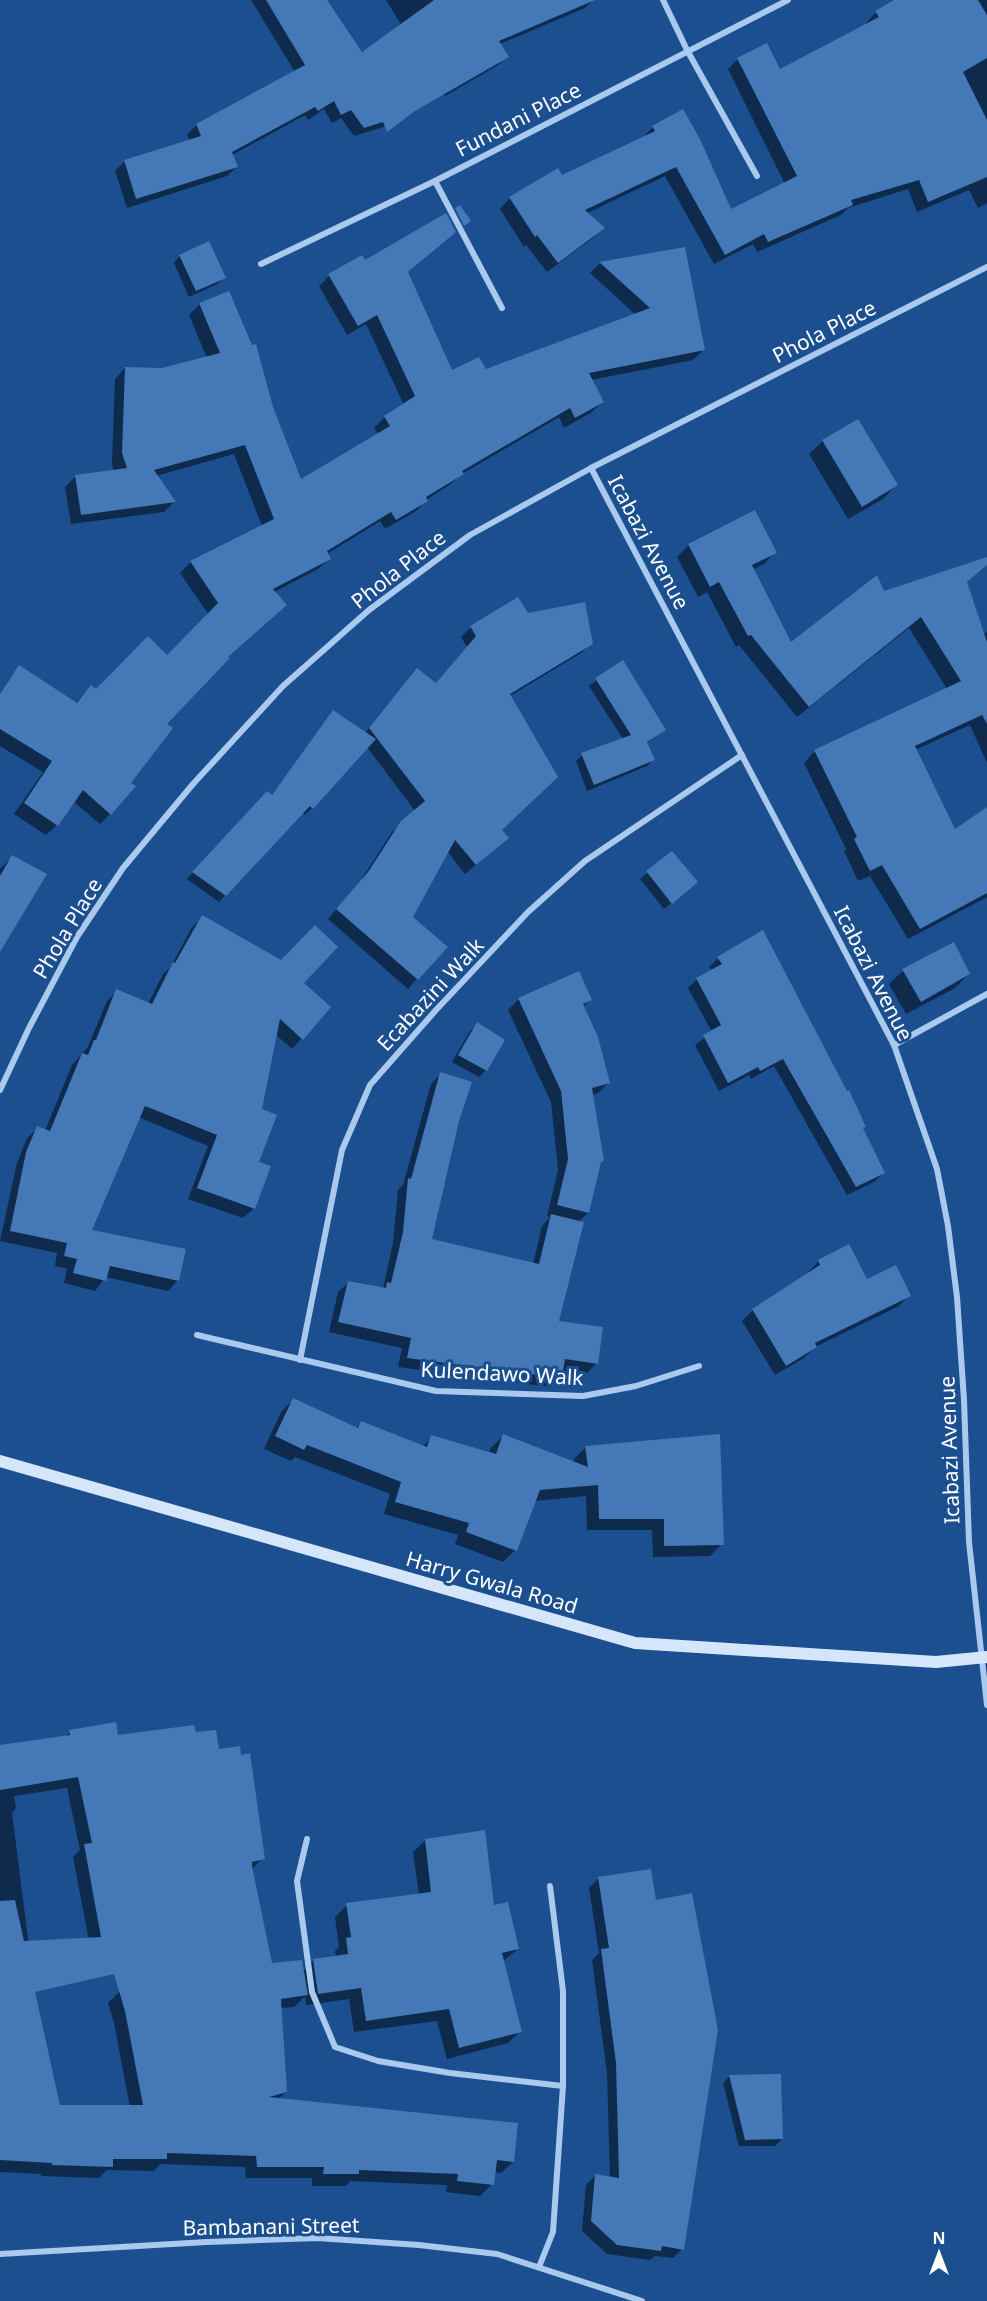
<svg xmlns="http://www.w3.org/2000/svg" width="987" height="2301" viewBox="0 0 987 2301" font-family="'Noto Sans',sans-serif">
  <style>
    .shadow { fill: #0007 }
    .building { fill: #4478b7; fill-rule: evenodd }
    .lines { fill: none; stroke-linecap: round; stroke-linejoin: round }
    .minor { stroke: #a9c9ee; stroke-width: 6 }
    .secondary { stroke: #d6e6fa; stroke-width: 12 }
    .labels { text-anchor: middle; dominant-baseline: central; stroke-width: 6; stroke-linejoin: round; paint-order: stroke }
    .street-label { font-size: 21px; fill: #fff; stroke: #1b4f8f }
  </style>
  <rect width="100%" height="100%" fill="#1b4f8f"/>
  <g class="shadow">
    <path d="M251 0H325L393 124 354 136 341 118 332 123 324 109 308 120 305 115 232 155 237 167 227 176 127 208 115 171 125 161 190 141 187 134 197 125 295 72Z"/>
    <path d="M386 0H593L585 8 500 44 507 57 498 65 445 96Z"/>
    <path d="M897 0H987V203L978 208 969 190 917 212 908 189 848 208 841 215 757 252 753 244 714 264 665 176 587 213 603 228 593 238 547 272 526 245 524 247 500 209 510 198 562 177 643 137 653 127 730 211 785 184 728 69 738 59 780 71 867 25 866 23 876 12Z"/>
    <path d="M454 232 407 273 452 372 485 371 636 315 590 273 600 263 684 249 703 350 693 360 591 380 603 401 592 412 564 428 559 417 460 475 451 484 426 500 416 511 385 529 380 521 327 554 329 559 318 569 274 592 227 658 165 724 110 814 100 824 73 801 57 825 46 835 14 814 43 772 0 746V694L10 678 21 668 75 704 91 687 96 691 167 657 209 615 180 573 191 562 262 526 234 454 156 476 174 502 164 512 71 524 65 487 76 476 114 471 112 464 115 379 125 368 162 369 207 358 189 315 200 304 272 407 300 481 379 435 374 428 385 417 404 405 366 324 347 335 319 286 329 276Z"/>
    <path d="M180 256 224 278 217 284 189 297 174 263Z"/>
    <path d="M823 441 896 485 883 499 848 519 809 454Z"/>
    <path d="M689 545 775 552 764 564 752 570 791 645 883 592 987 558V565L965 583 983 635 987 632V763L970 725 915 750 955 831 987 808V897L908 939 870 876 858 881 844 851 846 849 804 763 815 751 947 689 909 628 797 717 739 645 736 647 707 592 698 597 677 557Z"/>
    <path d="M518 599 528 615 591 643 581 653 510 696 500 831 497 847 465 874 447 851 411 917 417 979 408 989 328 919 359 883 392 832 415 811 367 747 312 808 305 815 302 812 219 902 187 879 261 799 271 796 334 712 365 733 417 670 435 685 467 647 461 637 471 627Z"/>
    <path d="M622 662 664 730 646 744 653 760 647 766 587 791 576 761 582 755 623 739 589 686Z"/>
    <path d="M672 853 689 889 664 909 640 879Z"/>
    <path d="M12 857 0 948V869Z"/>
    <path d="M203 917 301 984 302 1038 292 1049 275 1034 260 1110 254 1208 243 1218 188 1199 208 1146 138 1117 89 1231 178 1280 168 1291 106 1277 95 1291 64 1283 67 1269 55 1266 57 1253 0 1241 17 1163 27 1138 38 1128 45 1131 72 1065 88 1047 107 1001 117 991 148 1004 163 974 170 968 192 927Z"/>
    <path d="M953 944 969 974 955 988 906 1014 889 984 903 971Z"/>
    <path d="M718 958 862 1128 883 1173 874 1182 847 1195 774 1066 751 1079 749 1075 719 1091 695 1045 712 1032 688 988 697 979 713 971 709 967Z"/>
    <path d="M519 999 590 1000 583 1007 608 1083 598 1093 592 1095 599 1163 588 1213 578 1222 557 1323 597 1363 587 1373 562 1370 561 1377 551 1387 398 1367 402 1348 329 1332 338 1292 348 1283 383 1289 393 1243 398 1190 403 1185 431 1084 440 1074 458 1121 430 1240 533 1264 542 1226 550 1217 547 1216 558 1170 551 1102 508 1010Z"/>
    <path d="M477 1024 486 1070 479 1077 452 1062 470 1031Z"/>
    <path d="M819 1261 866 1281 909 1295 899 1306 815 1347 804 1358 775 1375 742 1321 753 1310 809 1274 808 1272Z"/>
    <path d="M293 1400 356 1428 361 1423 422 1447 432 1437 489 1453 491 1448 503 1436 574 1464V1459L586 1447 722 1544 710 1556 653 1557 652 1530H587L586 1496 534 1501 515 1550 503 1562 455 1544 458 1535 384 1514 390 1494 295 1457 291 1461 264 1449 281 1412Z"/>
    <path d="M70 1732 117 1736 194 1734 218 1751 263 1858 251 1870 271 1965 303 1971 314 1960 336 1957 335 1951 339 1947 335 1917 347 1905 419 1895 413 1852 426 1840 493 1907 518 1949 503 1961 520 2031 508 2043 447 2059 437 2021 354 2032 349 1999 306 2005 305 1996 294 2007 281 2008 286 2092 278 2099 513 2162 501 2173 494 2172 492 2184 480 2196 446 2192 447 2185 350 2181 346 2186H312V2178H246L245 2167 160 2164 154 2171 107 2170 99 2178 41 2176V2174L0 2172V2018L58 2107H130L114 2023 108 2003 119 1992 141 1987 92 1957 73 1857 80 1850 67 1788 14 1796 16 1808 12 1813 30 1954 0 1968V1746L65 1737Z"/>
    <path d="M599 1878 682 2249 673 2258 655 2256 650 2260 607 2254 582 2231 586 2185 596 2175 610 2178 607 2073 592 1960 599 1953 589 1888Z"/>
    <path d="M780 2076 782 2139 775 2146H739L723 2083 729 2077Z"/>
  </g>
  <g class="building">
    <path d="M266 0H327L362 52 434 0H595L499 41 509 57 415 111 387 132 383 122 364 128 351 110 341 115 334 101 318 111 315 107 232 152 238 167 136 199 124 160 201 136 196 124 305 65Z"/>
    <path d="M894 0H978L987 15V58L963 72 987 120V177L928 202 919 180 851 200 853 205 768 242 764 234 725 255 676 167 585 210 605 228 558 263 537 235 535 237 509 197 558 168 562 175 655 131 652 126 683 109 700 139 731 209 797 176 737 58 767 43 780 69 879 17 875 11Z"/>
    <path d="M460 205 471 221 464 226 455 208Z"/>
    <path d="M446 213 456 232 408 272 452 370 479 357 486 369 650 308 599 262 685 247 705 350 589 373 604 402 575 418 570 408 462 471 464 474 426 497 428 501 396 520 391 512 327 551 331 559 273 589 287 605 228 657 230 658 167 724 173 728 131 783 136 786 111 815 83 790 58 826 24 803 52 761 0 729V694L19 665 77 703 91 685 96 689 148 636 167 655 218 603 190 561 274 519 245 445 154 470 176 502 81 515 75 475 127 468 122 453 125 367 162 368 220 353 199 303 229 291 252 345 256 344 273 407 301 479 390 426 384 416 415 396 377 315 358 326 328 274 362 255 365 260Z"/>
    <path d="M209 241 226 278 196 291 179 255Z"/>
    <path d="M858 419 898 485 862 507 822 440Z"/>
    <path d="M755 510 777 553 752 565 791 642 877 575 884 591 987 557V565L967 582 987 642V724L982 715 915 746 955 829 987 807V893L920 929 882 865 870 871 854 839 857 837 814 750 961 681 921 617 809 707 751 635 748 636 719 582 710 587 688 544Z"/>
    <path d="M518 597 528 613 585 602 593 644 510 694 558 777 502 830 509 838 476 865 455 840 413 917 448 947 418 980 336 909 368 872 401 821 425 801 369 728 417 668 436 683 476 636 470 626Z"/>
    <path d="M623 660 666 730 647 742 655 760 594 785 581 753 631 735 595 678Z"/>
    <path d="M333 710 376 739 313 809 310 806 226 896 192 872 267 791 272 795Z"/>
    <path d="M672 851 698 882 672 904 646 871Z"/>
    <path d="M12 855 47 874 0 952V876Z"/>
    <path d="M202 915 281 960 315 925 338 947 304 983 331 1007 303 1040 280 1019 262 1109 277 1115 259 1162 271 1166 255 1209 197 1188 217 1135 145 1106 92 1230 186 1249 179 1281 110 1266 106 1281 73 1273 77 1259 64 1256 67 1243 10 1231 26 1152 37 1126 50 1131 82 1053 88 1055 94 1040H96L116 989 152 1004 173 962 175 963Z"/>
    <path d="M763 930 847 1091 849 1090 866 1127 863 1128 885 1173 856 1187 783 1059 760 1071 758 1067 728 1083 703 1035 721 1025 696 978 722 964 717 957Z"/>
    <path d="M954 942 970 974 921 1002 902 969Z"/>
    <path d="M579 971 592 1000 583 1004 598 1037 610 1083 592 1088 604 1161 601 1162 589 1213 557 1205 568 1159 561 1091 518 998Z"/>
    <path d="M477 1022 505 1040 487 1071 458 1055Z"/>
    <path d="M440 1072 472 1082 459 1121 432 1239 539 1264 551 1214 584 1222 559 1321 603 1327 598 1364 565 1359 562 1378 407 1358 411 1338 338 1322 348 1281 386 1288 387 1282 391 1283 403 1232 408 1178 411 1179Z"/>
    <path d="M849 1244 867 1279 896 1265 911 1296 815 1343 817 1347 786 1366 752 1309 820 1265 818 1260Z"/>
    <path d="M293 1398 358 1428 361 1421 427 1447 431 1435 496 1454 503 1434 588 1467 585 1446 720 1434 724 1545 664 1546V1519H599L598 1485 540 1490 517 1551 466 1532 469 1523 395 1502 401 1482 307 1445 304 1450 275 1436Z"/>
    <path d="M116 1722 118 1735 194 1725 196 1732 216 1730 219 1749 240 1746 241 1755 250 1753 265 1859 252 1862V1866L272 1963 302 1960 308 1995 281 1999 287 2092 269 2097 518 2123 514 2162 497 2160 494 2185 457 2181 458 2174 359 2170V2174H323L324 2167H257L256 2156 167 2153V2159H113V2167L52 2165V2163L0 2160V1901L15 1900 24 1941 101 1937 84 1844 92 1843 78 1777 0 1790V1745L70 1735 69 1730ZM114 1974 125 2011 143 2105H60L35 1992Z"/>
    <path d="M485 1830 494 1905 508 1902 519 1949 502 1953 522 2032 459 2048 449 2009 366 2021 361 1988 318 1994 313 1959 348 1954 346 1938 351 1937 346 1903 431 1892 425 1839Z"/>
    <path d="M651 1869 656 1900 692 1893 718 2030 684 2250 662 2246 661 2251 617 2245 591 2221 595 2174 619 2178 616 2063 601 1949 609 1948 598 1877Z"/>
    <path d="M781 2074 783 2139 745 2140 729 2075Z"/>
  </g>
  <g class="lines">
    <g class="minor">
      <path d="M663 0 687 50 757 176"/>
      <path d="M435 181 502 308"/>
      <path d="M261 264 435 181 788 0"/>
      <path d="M591 468 894 1045 937 1169 948 1226 957 1297 964 1400 969 1542 987 1705"/>
      <path d="M894 1045 987 994"/>
      <path d="M0 1090 29 1028 77 937 123 868 193 784 283 686 369 610 470 535 591 468 987 267"/>
      <path d="M197 1335 436 1391 583 1396 636 1386 699 1366"/>
      <path d="M300 1360 342 1150 370 1085 436 1010 528 912 585 861 742 755"/>
      <path d="M307 1839 297 1881 312 1992 335 2047 378 2061 450 2073 563 2086"/>
      <path d="M0 2254 207 2242 317 2238 419 2245 497 2254 642 2301"/>
      <path d="M539 2267 553 2232 563 2086V1991L550 1886"/>
    </g>
    <path class="secondary" d="M0 1461 635 1643 936 1662 987 1657"/>
  </g>
  <g class="labels">
    <g class="street-label">
      <text transform="translate(518 119) rotate(-27)">Fundani Place</text>
      <text transform="translate(824 331) rotate(-27)">Phola Place</text>
      <text transform="translate(649 542) rotate(62)">Icabazi Avenue</text>
      <text transform="translate(398 569) rotate(-38)">Phola Place</text>
      <text transform="translate(67 928) rotate(-59)">Phola Place</text>
      <text transform="translate(874 973) rotate(63)">Icabazi Avenue</text>
      <text transform="translate(430 994) rotate(-47)">Ecabazini Walk</text>
      <text transform="translate(502 1373) rotate(3)">Kulendawo Walk</text>
      <text transform="translate(949 1450) rotate(-92)">Icabazi Avenue</text>
      <text transform="translate(492 1582) rotate(16)">Harry Gwala Road</text>
      <text transform="translate(271 2226) rotate(-1)">Bambanani Street</text>
    </g>
  </g>
  <g transform="translate(939 2253)" stroke="#1b4f8f" stroke-width="4.5" paint-order="stroke">
  <path d="M0-4.5L10 22L0 15L-10 22Z" fill="#ffffff"/>
  <text y="-9" font-size="16" font-weight="bold" text-anchor="middle" fill="#ffffff">N</text>
  </g>
</svg>
